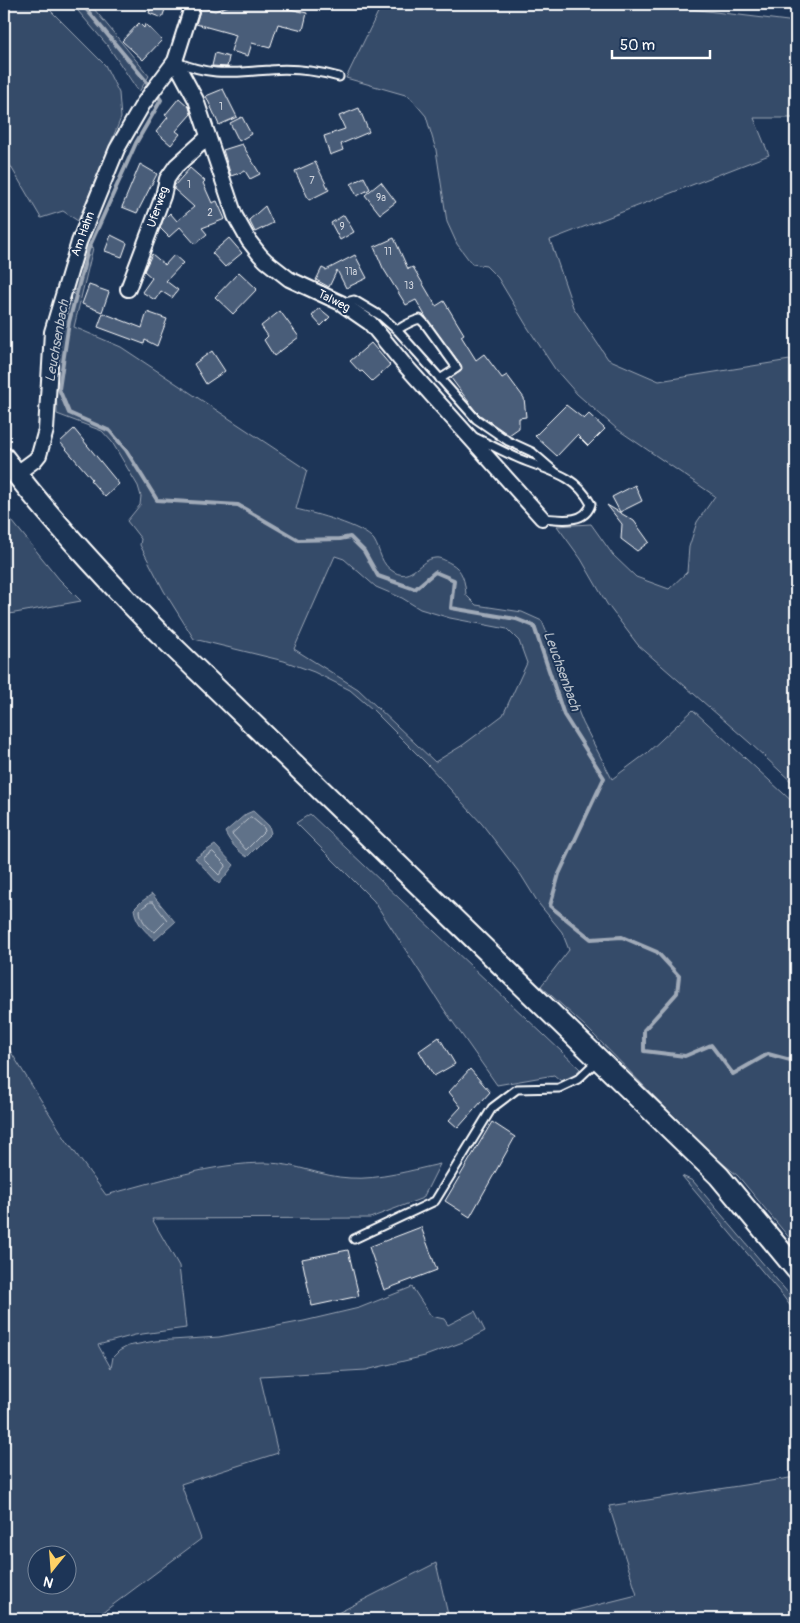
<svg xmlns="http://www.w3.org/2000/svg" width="800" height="1623" viewBox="0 0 800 1623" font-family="Pangolin,sans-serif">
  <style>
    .green { fill: #364b69; stroke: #9aa5b4; fill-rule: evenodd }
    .water { fill: #617289; stroke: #a0aab8 }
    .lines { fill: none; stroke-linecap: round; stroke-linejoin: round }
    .shore { stroke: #c0c7d0; stroke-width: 1 }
    .stream { stroke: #a0aab8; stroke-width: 4 }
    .building { fill: #4a5d79; stroke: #fff }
    .service-casing { stroke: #fff; stroke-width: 11 }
    .minor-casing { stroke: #fff; stroke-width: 18 }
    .secondary-casing { stroke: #fff; stroke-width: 24 }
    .service { stroke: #1d3557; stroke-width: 7 }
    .minor { stroke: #1d3557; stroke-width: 14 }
    .secondary { stroke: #1d3557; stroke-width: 20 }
    .labels { text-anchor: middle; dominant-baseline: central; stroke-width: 4; stroke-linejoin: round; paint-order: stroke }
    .number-label { font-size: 10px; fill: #d2d6de }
    .street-label { font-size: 12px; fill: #fff; stroke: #1d3557 }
    .water-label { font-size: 14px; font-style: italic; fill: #b8c0ca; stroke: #1d3557 }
  </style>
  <rect width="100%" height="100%" fill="#1d3557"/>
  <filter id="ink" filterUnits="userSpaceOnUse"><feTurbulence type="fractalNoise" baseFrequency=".02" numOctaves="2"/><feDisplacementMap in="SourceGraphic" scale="10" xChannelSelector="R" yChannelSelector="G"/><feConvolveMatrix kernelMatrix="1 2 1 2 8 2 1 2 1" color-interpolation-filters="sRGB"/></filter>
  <g filter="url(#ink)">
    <g class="green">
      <path d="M4 4H44L105 65 119 93 121 118 78 221 63 211 41 218 4 155Z"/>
      <path d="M72 4H90L149 76 139 92 108 46Z"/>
      <path d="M382 4H650L796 22V118H754L769 155 550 240 573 307 608 359 659 381 796 359V611L795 613 796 615V786L750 743 638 645 607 604 581 559 557 526 591 524 613 555 636 577 669 589 687 572 689 547 697 522 715 496 617 429 577 394 555 369 528 328 498 278 486 266 472 264 457 244 447 222 436 150 426 116 409 96 346 78Z"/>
      <path d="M83 244 93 248 74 327 121 347 307 470 296 509C313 513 364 526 374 540 381 551 380 564 394 572 412 582 420 559 435 558 440 557 446 561 450 563 463 569 465 582 466 595L476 605 522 612 542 621 583 723 612 779 647 753 693 710 796 805V1246L738 1176 708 1151 587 1028 541 986 569 950 562 932 539 904 521 875 482 824 429 766 372 709 350 690 314 672 284 661 194 639 164 591 140 545 141 539 127 521 140 505 141 496 138 486 112 442 102 431 57 414 55 361 62 323ZM335 556 344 559 376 587 402 598 420 609 450 618 507 629 519 641 527 663 503 715 463 745 435 762 358 689 294 649Z"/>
      <path d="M4 511 59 579 81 601 4 615Z"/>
      <path d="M310 814 580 1069 573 1077 561 1081 554 1075 497 1085 443 1008 374 901 296 823Z"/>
      <path d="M4 1041 66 1140 106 1195C159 1181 212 1163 267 1163 295 1163 322 1177 350 1178 379 1180 412 1170 440 1164L423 1198 370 1218 152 1219 179 1266 186 1328 135 1335 98 1345 111 1368 113 1357 119 1351 128 1346 155 1341 219 1337 304 1321 359 1308 412 1287 431 1316 444 1319 448 1325 475 1311 485 1331 463 1342 425 1356 366 1370 260 1376 278 1453 181 1484 201 1539 94 1619H4ZM38 1556H68V1586H38Z"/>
      <path d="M682 1176 693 1181 794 1300 796 1303V1314L783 1296Z"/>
      <path d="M796 1477V1619H541L637 1595 609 1506Z"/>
      <path d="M436 1563 449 1619H326L430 1566Z"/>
    </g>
    <g class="water">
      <path d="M253 811 269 826 271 833 247 857C238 851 230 843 225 832L246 814Z"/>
      <path d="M215 845 234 865 219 884 195 858Z"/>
      <path d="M152 894 175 922 155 940C145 931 136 923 134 909L141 902Z"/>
    </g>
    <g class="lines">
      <g class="shore">
        <path d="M251 817 264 828 265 831 246 850 232 834Z"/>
        <path d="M213 852 226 865 219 875 204 860V858Z"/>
        <path d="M150 902H153L167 920 155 932C147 928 140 919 140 910Z"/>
      </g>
      <g class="stream">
        <path d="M82 4 151 87"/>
        <path d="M155 92 161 100 136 143 88 250 69 322 59 389 69 413 110 431 126 450 157 500 238 505 298 540 340 539 350 537 364 551 378 576 415 589 435 572 454 580 451 608 516 619 534 626 564 715 604 778 559 874 550 906 591 939 622 937 657 952 679 976 677 993 644 1030V1051L685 1056 711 1045 733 1074 768 1054 794 1061 796 1060"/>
      </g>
    </g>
    <g class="building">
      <path d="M152 4H167L162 18 149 13Z"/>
      <path d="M228 4H291L290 9 307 13 303 30 278 24 270 48 252 43 248 56 231 51 236 35 196 24 201 7 215 11 228 6Z"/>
      <path d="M139 23 144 28 145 24 162 40 143 60 122 41Z"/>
      <path d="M215 53 229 57 227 67 212 66Z"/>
      <path d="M223 89 237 117 219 125 206 96Z"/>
      <path d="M179 98 189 107 191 114 176 131 180 134 171 145 156 132 168 117 165 115Z"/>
      <path d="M359 108 369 132 341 144 343 150 330 155 324 136 345 129 339 116Z"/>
      <path d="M242 117 251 134 239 141 230 123Z"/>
      <path d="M242 144 260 174 250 179 245 171 231 176 223 150Z"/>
      <path d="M315 162 329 190 309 200 295 171Z"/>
      <path d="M140 164 157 174 137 213 122 207Z"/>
      <path d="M190 168 205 181 203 183 212 203 217 201 225 219 202 228 207 234 195 244 180 227 169 237 160 228 163 220 170 213 177 221 194 207 174 189V186Z"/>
      <path d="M364 177 370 189 357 196 351 184Z"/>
      <path d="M381 182 396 202 380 214 365 195Z"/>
      <path d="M265 206 273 223 255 232 249 220Z"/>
      <path d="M344 215 354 232 340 240 331 223Z"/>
      <path d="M111 235 127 243 122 257 105 251Z"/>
      <path d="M229 238 242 253 225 267 212 253Z"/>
      <path d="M394 238 408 269 413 267 436 306 444 301 464 334 461 336 476 360 484 354 502 378 507 375 524 398 526 417 519 418V428L509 435 480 415 474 409 451 378 461 371V365L427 319 416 300 406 305 383 268 374 247Z"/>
      <path d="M152 254 165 265 174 255 183 263 166 281 178 290 172 298 161 291 155 300 142 292 152 278 144 271Z"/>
      <path d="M355 255 367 278 346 288 337 270 329 287 316 280 322 268 326 270Z"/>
      <path d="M239 272 257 289 233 314 215 297Z"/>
      <path d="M89 285 109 292 102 312 82 304Z"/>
      <path d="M319 308 330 317 321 326 312 316Z"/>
      <path d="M280 311 299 337 274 356 264 340 268 336 261 326Z"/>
      <path d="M147 312 167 319 157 346 145 340 144 344 98 327 103 313 142 328Z"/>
      <path d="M371 343 390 365 372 381 362 371 360 372 350 361Z"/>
      <path d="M212 351 225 371 206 384 194 364Z"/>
      <path d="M566 405 584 419 589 414 605 429 588 446 577 435 557 456 535 436Z"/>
      <path d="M74 429 119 484 105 497 90 480 92 479 60 442Z"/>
      <path d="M635 485 642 501 620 512 612 497Z"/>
      <path d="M607 505 634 521 649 542 637 551 621 539 622 524Z"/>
      <path d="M439 1037 455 1064 434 1076 419 1051Z"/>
      <path d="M470 1069 490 1092 458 1128 449 1120 461 1107 449 1092Z"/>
      <path d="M492 1122 515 1137 470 1217 445 1201Z"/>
      <path d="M421 1227 437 1270 384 1290 369 1247Z"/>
      <path d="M348 1250 359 1296 312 1306 302 1259Z"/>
    </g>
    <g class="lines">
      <defs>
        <g id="service">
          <path d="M177 62C213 77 233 72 270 70 293 68 317 71 339 77"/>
          <path d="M342 303 354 300 381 316 397 330 476 419 508 441 532 452 555 472"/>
          <path d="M397 330C405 325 411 321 420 319L425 324 457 368 440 379"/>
          <path d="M474 437C489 444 504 452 520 459 549 471 575 474 591 504 585 525 558 519 542 518"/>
          <path d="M354 1239 435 1201 492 1108 517 1089 559 1088 578 1079 598 1060"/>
        </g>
        <g id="minor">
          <path d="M175 61 196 100 235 216 249 241 260 255 266 261 289 279 341 303 370 323 403 363 542 518"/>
          <path d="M128 289 163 196 167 179 176 166 208 137"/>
          <path d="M16 474 35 460 39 455 46 430 52 332 79 242 117 149 143 104 175 61 193 4"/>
        </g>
        <path id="secondary" d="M4 458C51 520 104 577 159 633L719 1176 796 1269"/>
      </defs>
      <use href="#service" class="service-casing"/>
      <use href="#minor" class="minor-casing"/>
      <use href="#secondary" class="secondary-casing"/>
      <use href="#service" class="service"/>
      <use href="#minor" class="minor"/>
      <use href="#secondary" class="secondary"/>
    </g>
  </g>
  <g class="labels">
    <g class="number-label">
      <text x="221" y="107">1</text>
      <text x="312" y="181">7</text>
      <text x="189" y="185">1</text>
      <text x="381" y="198">9a</text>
      <text x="210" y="213">2</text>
      <text x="342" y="227">9</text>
      <text x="388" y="252">11</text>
      <text x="351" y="272">11a</text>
      <text x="409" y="286">13</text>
    </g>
    <g class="street-label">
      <text transform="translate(158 207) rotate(-71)">Uferweg</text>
      <text transform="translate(83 234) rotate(-70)">Am Hahn</text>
      <text transform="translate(334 301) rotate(27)">Talweg</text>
    </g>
    <g class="water-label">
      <text transform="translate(57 341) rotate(-80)">Leuchsenbach</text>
      <text transform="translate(562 671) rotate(70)">Leuchsenbach</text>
    </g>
  </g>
  <rect width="800" height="1623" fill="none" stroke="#1d3557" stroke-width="20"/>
  <rect x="10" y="10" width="780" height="1603" fill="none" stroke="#fff" stroke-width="2" filter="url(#ink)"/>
  <g transform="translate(52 1570) rotate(197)"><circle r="24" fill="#1d3557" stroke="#77869a"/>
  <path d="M0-4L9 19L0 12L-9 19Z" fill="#ffd166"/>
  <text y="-8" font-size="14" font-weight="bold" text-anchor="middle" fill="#ffffff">N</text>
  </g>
  <path d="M612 50v8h98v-8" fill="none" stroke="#ffffff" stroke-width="2.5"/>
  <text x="620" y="50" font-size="15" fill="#ffffff" stroke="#1d3557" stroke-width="4" paint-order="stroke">50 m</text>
</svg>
